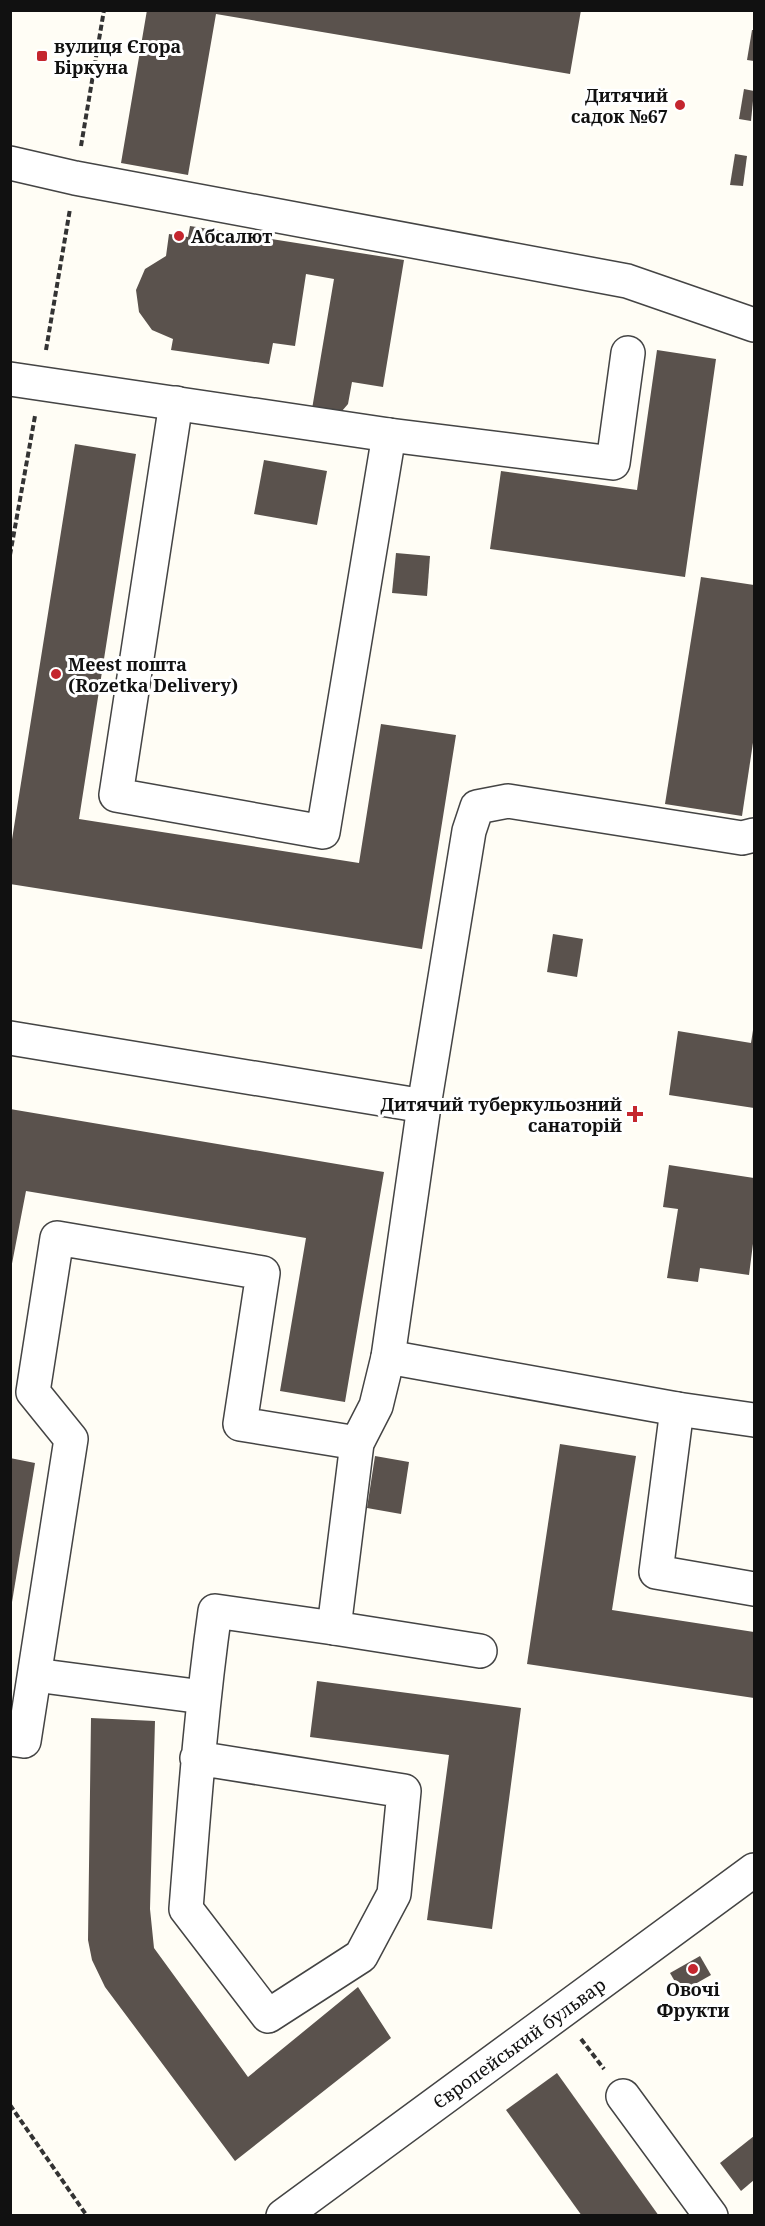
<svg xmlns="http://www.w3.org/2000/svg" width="765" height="2226" viewBox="0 0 765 2226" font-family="'Noto Serif',serif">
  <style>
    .building { fill: #5a524d }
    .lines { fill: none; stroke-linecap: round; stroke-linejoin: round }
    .minor-casing { stroke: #444; stroke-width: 36 }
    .path { stroke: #333; stroke-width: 4; stroke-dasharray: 6 3; stroke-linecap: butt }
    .minor { stroke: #fff; stroke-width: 33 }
    .poi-dot { fill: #c4262e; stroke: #fff; stroke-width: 2 }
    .labels { text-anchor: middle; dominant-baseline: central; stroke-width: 6; stroke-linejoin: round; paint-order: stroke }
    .poi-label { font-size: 18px; font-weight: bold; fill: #111; stroke: #fff; text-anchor: start }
    .street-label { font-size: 18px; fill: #111; stroke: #fff }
  </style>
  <rect width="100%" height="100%" fill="#fffdf5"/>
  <g class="building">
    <path d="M147 10H581L570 74 216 14 188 175 121 163Z"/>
    <path d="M752 30H754V61L747 60Z"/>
    <path d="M744 89 754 91 751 121 739 119Z"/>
    <path d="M735 154 747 156 743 186 730 185Z"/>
    <path d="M190 226 404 260 383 387 352 382 348 404 342 411 312 409 334 279 306 274 295 346 273 343 269 364 171 350 173 339 152 330 139 312 136 290 145 269 166 256 169 234 188 237Z"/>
    <path d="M657 350 716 359 685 577 490 549 501 471 637 490Z"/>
    <path d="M75 444 136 454 79 819 359 863 381 724 456 735 422 949 10 884V852Z"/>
    <path d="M264 460 327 471 317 525 254 514Z"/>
    <path d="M396 553 430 556 427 596 392 593Z"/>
    <path d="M701 577 754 585V736L742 816 665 804Z"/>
    <path d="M553 934 583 939 577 977 547 972Z"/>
    <path d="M753 1030 754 1108 669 1095 678 1031 751 1043Z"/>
    <path d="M10 1109 384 1172 345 1402 280 1391 306 1238 26 1191 10 1274Z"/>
    <path d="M669 1165 754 1178V1236L749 1275 700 1268 698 1282 667 1278 678 1209 663 1207Z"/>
    <path d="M560 1444 636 1456 612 1610 754 1632V1698L527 1664Z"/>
    <path d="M375 1456 409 1462 401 1514 367 1508Z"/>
    <path d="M10 1458 35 1463 12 1602H10Z"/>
    <path d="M317 1681 521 1708 492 1929 427 1920 449 1755 310 1737Z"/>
    <path d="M91 1718 155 1721 150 1909 154 1948 248 2077 358 1987 391 2038 235 2161 105 1987 92 1960 88 1940Z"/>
    <path d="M700 1956 711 1975 681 1992 670 1973Z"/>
    <path d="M557 2073 659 2216H582L506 2110Z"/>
    <path d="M754 2136V2180L741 2191 720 2163Z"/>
  </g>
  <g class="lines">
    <defs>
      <g id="minor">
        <path d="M10 163 75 178 627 281 754 325"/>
        <path d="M10 379 389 435 613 463 628 353"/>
        <path d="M176 403 116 795 323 832 389 435"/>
        <path d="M10 1038 424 1106"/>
        <path d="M388 1357 677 1409 656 1572 754 1589"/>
        <path d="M677 1409 754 1420"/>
        <path d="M334 1628 480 1651"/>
        <path d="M35 1675 203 1697"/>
        <path d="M10 1739 24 1741 71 1439 33 1392 57 1238 263 1273 240 1424 357 1443"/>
        <path d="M197 1758 404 1791 394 1894 361 1956 268 2016 186 1909C194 1809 201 1710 215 1611L334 1628 357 1443 376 1406 388 1357 424 1106 469 831 477 807 508 801 742 838 754 835"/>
        <path d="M623 2096 711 2216"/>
        <path d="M283 2216 754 1870"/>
      </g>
    </defs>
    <use href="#minor" class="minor-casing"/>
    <g class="path">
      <path d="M81 146 104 10"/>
      <path d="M46 350 70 209"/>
      <path d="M10 555 35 416"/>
      <path d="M581 2039 604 2069"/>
      <path d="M10 2105 87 2216"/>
    </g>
    <use href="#minor" class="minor"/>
  </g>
  <g class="poi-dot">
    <rect x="36" y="50" width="12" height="12" rx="3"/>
    <circle cx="680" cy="105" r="6"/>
    <circle cx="179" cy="236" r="6"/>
    <circle cx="56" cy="674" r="6"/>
    <path d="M632 1105h6v6h6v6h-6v6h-6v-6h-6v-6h6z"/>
    <circle cx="693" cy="1969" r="6"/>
  </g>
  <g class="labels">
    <g class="poi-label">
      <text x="54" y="46">вулиця Єгора<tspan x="54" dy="21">Біркуна</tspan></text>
      <text x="668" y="95" text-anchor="end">Дитячий<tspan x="668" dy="21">садок №67</tspan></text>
      <text x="191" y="236">Абсалют</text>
      <text x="68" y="664">Meest пошта<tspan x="68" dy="21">(Rozetka Delivery)</tspan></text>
      <text x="622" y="1104" text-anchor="end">Дитячий туберкульозний<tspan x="622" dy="21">санаторій</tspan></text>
      <text x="693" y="1989" text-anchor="middle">Овочі<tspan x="693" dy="21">Фрукти</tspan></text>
    </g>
    <g class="street-label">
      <text transform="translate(519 2043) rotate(-36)">Європейський бульвар</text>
    </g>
  </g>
  <rect width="765" height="2226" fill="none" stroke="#111111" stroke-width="24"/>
</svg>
